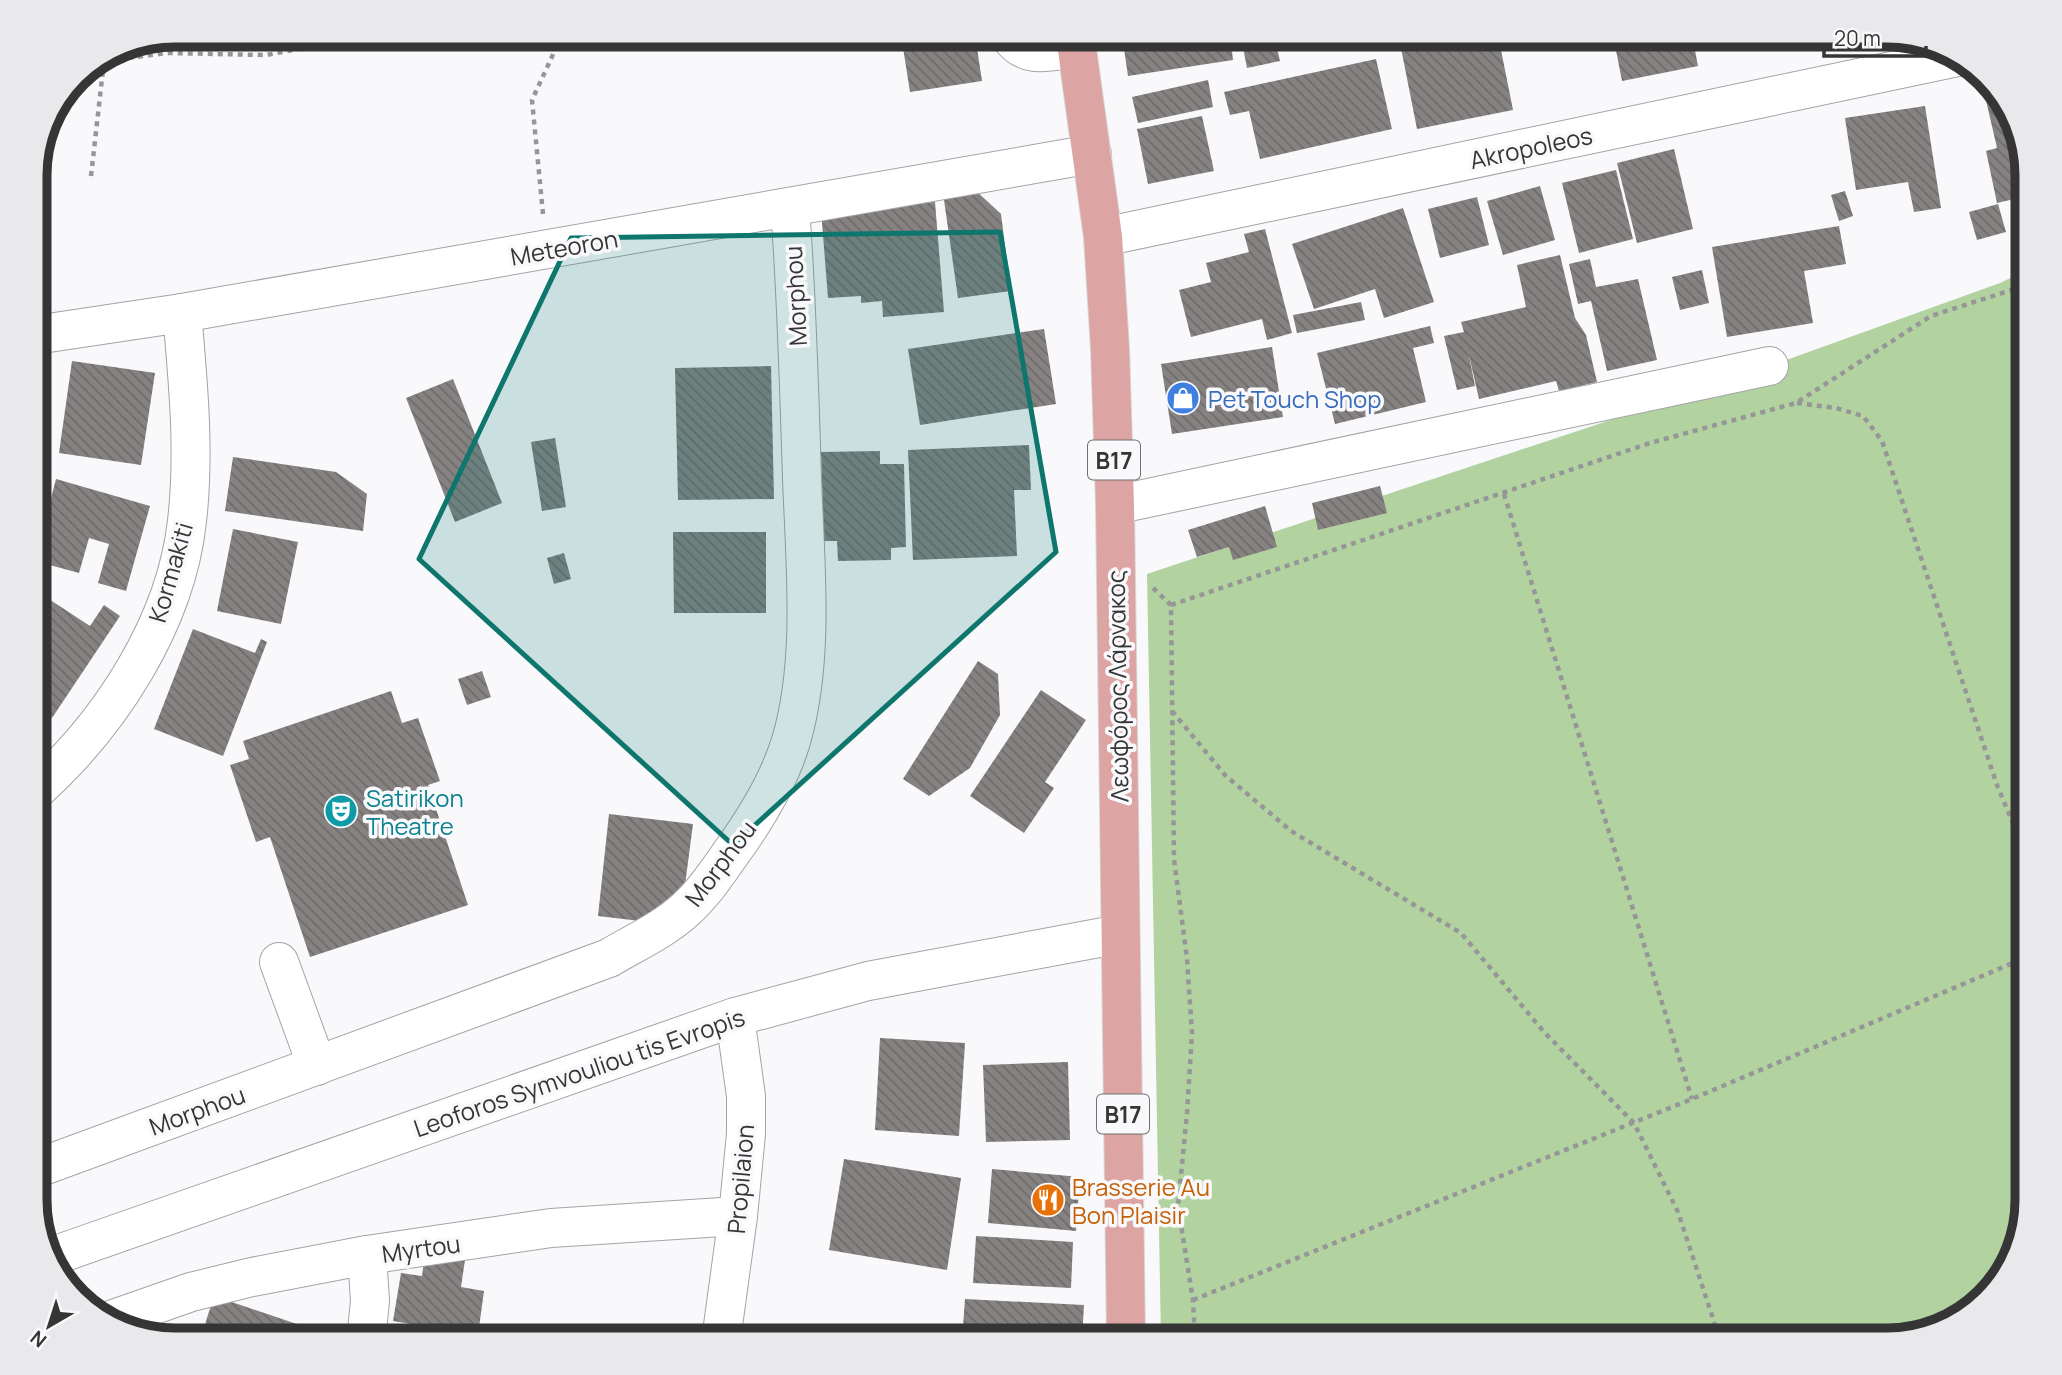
<svg xmlns="http://www.w3.org/2000/svg" width="2062" height="1375" viewBox="0 0 2062 1375" font-family="Manrope,sans-serif">
  <style>
    .park { fill: #b2d2a0 }
    .building { fill: url(#building-back-hatch) }
    .lines { fill: none; stroke-linecap: round; stroke-linejoin: round }
    .minor-casing { stroke: #a4a4a7; stroke-width: 40 }
    .major-casing { stroke: #d7d7d7; stroke-width: 40 }
    .path { stroke: #969698; stroke-width: 4.5; stroke-dasharray: 5 5; stroke-linecap: butt }
    .minor { stroke: #fff; stroke-width: 38 }
    .major { stroke: #dca4a3; stroke-width: 38 }
    .marked { fill: #0f766e; fill-opacity: 0.2; stroke: #0f766e; stroke-width: 5; stroke-linejoin: round }
    .labels { text-anchor: middle; dominant-baseline: central; stroke-width: 7; stroke-linejoin: round; paint-order: stroke }
    .shield { fill: #f9f9fc; stroke: #707071; stroke-width: 2 }
    .shield-label { font-size: 23px; font-weight: bold; fill: #353536 }
    .street-label { font-size: 24px; fill: #353536; stroke: #f9f9fc }
    .shop-label { font-size: 24px; fill: #366cbe; stroke: #f9f9fc; text-anchor: start }
    .culture-label { font-size: 24px; fill: #0d838f; stroke: #f9f9fc; text-anchor: start }
    .food-label { font-size: 24px; fill: #c56008; stroke: #f9f9fc; text-anchor: start }
    .rim { fill: none; stroke: #353536; stroke-width: 9 }
  </style>
  <defs>
    <pattern id="building-back-hatch" width="6" height="6" patternUnits="userSpaceOnUse" patternTransform="scale(1.75)"><rect width="6" height="6" fill="#858281"/><path d="M-1 5l2 2M0 0l6 6M5-1l2 2" fill="none" stroke="#6e6b6a"/></pattern>
  </defs>
  <rect width="100%" height="100%" fill="#f9f9fc"/>
  <path class="park" d="M2027 270V1200L2003 1278 1956 1321 1887 1340H1161L1147 574 1734 379 2000 283Z"/>
  <g class="building">
    <path d="M901 35H975L982 81 910 92Z"/>
    <path d="M1122 35H1230L1233 60 1128 76Z"/>
    <path d="M1274 35 1280 61 1247 68 1242 42Z"/>
    <path d="M1333 35H1393L1394 37 1337 50Z"/>
    <path d="M1465 35H1498L1513 110 1417 129 1401 48Z"/>
    <path d="M1526 35H1561V36L1528 44Z"/>
    <path d="M1613 35H1692L1698 66 1622 81Z"/>
    <path d="M1777 35H1797L1798 40 1779 43Z"/>
    <path d="M1825 35H1875V36L1827 45Z"/>
    <path d="M1376 59 1392 129 1260 159 1249 111 1230 115 1224 92Z"/>
    <path d="M1208 80 1213 107 1138 123 1132 97Z"/>
    <path d="M1995 93 2012 113 2027 175V196L1997 203 1986 151 1997 148 1985 96Z"/>
    <path d="M1925 106 1941 208 1914 212 1908 182 1856 190 1845 118Z"/>
    <path d="M1202 116 1214 171 1148 184 1137 129Z"/>
    <path d="M1674 149 1693 229 1637 243 1617 163Z"/>
    <path d="M1616 170 1633 239 1579 253 1562 183Z"/>
    <path d="M1540 186 1555 240 1503 255 1487 201Z"/>
    <path d="M974 189 1001 214 1011 291 958 298 943 193Z"/>
    <path d="M1845 191 1853 216 1839 221 1831 195Z"/>
    <path d="M1477 197 1489 245 1440 258 1428 209Z"/>
    <path d="M935 202 944 312 883 317 882 301 861 303V296L828 298 821 210Z"/>
    <path d="M1998 204 2006 232 1977 240 1969 212Z"/>
    <path d="M1403 208 1434 302 1384 318 1375 289 1314 309 1292 244Z"/>
    <path d="M1839 226 1846 264 1804 271 1813 323 1727 337 1712 247Z"/>
    <path d="M1265 229 1292 333 1267 340 1262 319 1191 337 1179 290 1211 282 1206 263 1249 252 1244 234Z"/>
    <path d="M1560 255 1575 318 1586 335 1597 382 1559 391 1556 381 1479 399 1468 351 1475 386 1457 390 1444 336 1464 332 1461 322 1526 307 1517 265Z"/>
    <path d="M1590 259 1596 287 1638 279 1657 360 1607 371 1591 301 1578 304 1569 264Z"/>
    <path d="M1702 270 1709 303 1680 310 1672 277Z"/>
    <path d="M1361 302 1365 320 1297 333 1293 315Z"/>
    <path d="M1430 326 1434 343 1413 348 1426 402 1335 424 1317 353Z"/>
    <path d="M1044 329 1056 404 920 425 908 349Z"/>
    <path d="M1272 347 1283 417 1172 434 1161 364Z"/>
    <path d="M72 361 155 373 141 465 59 453Z"/>
    <path d="M771 366 774 499 678 500 675 368Z"/>
    <path d="M453 379 502 503 455 522 406 398Z"/>
    <path d="M555 438 566 507 542 511 531 442Z"/>
    <path d="M1029 445 1031 490H1014L1017 556 913 560 908 450Z"/>
    <path d="M880 451V464H904L906 547 891 548V560L838 561 837 541H824L821 452Z"/>
    <path d="M233 457 336 472 367 494 363 531 225 511Z"/>
    <path d="M56 479 150 506 126 591 98 583 109 544 89 538 79 573 35 561Z"/>
    <path d="M1380 486 1387 513 1318 530 1312 503Z"/>
    <path d="M1265 506 1277 547 1233 560 1229 547 1197 557 1188 530Z"/>
    <path d="M233 529 298 542 281 624 217 611Z"/>
    <path d="M673 532H766V613H674Z"/>
    <path d="M564 553 571 579 554 584 547 558Z"/>
    <path d="M35 590 90 626 104 605 120 616 52 718 35 706V691L39 686 35 683Z"/>
    <path d="M193 629 255 653 261 639 267 642 223 756 154 729Z"/>
    <path d="M978 661 998 674 1000 715 970 768 929 796 903 779Z"/>
    <path d="M482 671 491 697 467 705 458 679Z"/>
    <path d="M1041 690 1086 720 1045 782 1054 788 1024 833 970 796Z"/>
    <path d="M391 691 402 723 418 718 440 781 428 785 468 905 310 957 270 837 256 842 230 765 249 759 243 741Z"/>
    <path d="M609 814 693 824 685 885 640 921 598 916Z"/>
    <path d="M880 1038 965 1043 959 1136 875 1130Z"/>
    <path d="M1068 1062 1070 1140 986 1142 983 1065Z"/>
    <path d="M844 1159 961 1178 947 1270 829 1250Z"/>
    <path d="M992 1169 1080 1177 1076 1231 988 1223Z"/>
    <path d="M976 1236 1073 1242 1071 1288 973 1283Z"/>
    <path d="M425 1253 465 1260 461 1287 484 1291 478 1335 393 1321 401 1273 422 1276Z"/>
    <path d="M214 1296 344 1340H200Z"/>
    <path d="M965 1299 1084 1305 1082 1340H962Z"/>
  </g>
  <g class="lines">
    <defs>
      <g id="minor">
        <path d="M1009 35C1026 61 1050 51 1077 48"/>
        <path d="M1103 237 1958 57"/>
        <path d="M35 335 182 313 1092 154"/>
        <path d="M1115 505 1769 366"/>
        <path d="M35 791C110 724 176 623 187 521 195 452 188 381 182 313"/>
        <path d="M279 962 317 1066"/>
        <path d="M35 1169 609 958C634 943 663 930 685 910 703 894 717 873 731 853 755 820 779 781 791 741 815 660 805 562 802 478 799 388 797 298 790 208"/>
        <path d="M50 1257 735 1017 868 981 1120 934"/>
        <path d="M111 1320 191 1292 252 1277 367 1255 551 1228 738 1216"/>
        <path d="M366 1340 370 1301 367 1255"/>
        <path d="M721 1340 738 1216 746 1134V1096L735 1017"/>
      </g>
      <path id="major" d="M1075 35 1103 237 1110 349 1115 505 1126 1340"/>
    </defs>
    <use href="#minor" class="minor-casing"/>
    <use href="#major" class="major-casing"/>
    <g class="path">
      <path d="M91 176 104 61 167 53 266 55 342 41 361 35"/>
      <path d="M543 214 532 100 562 35"/>
      <path d="M1797 403 1836 408 1863 416 1882 441 1997 785 2027 857"/>
      <path d="M1504 494 1692 1099"/>
      <path d="M1153 588 1171 605 1174 859 1187 959 1192 1033 1187 1113 1178 1206 1193 1300 1195 1340"/>
      <path d="M1171 605 1650 443 1796 403 1931 316 2027 285"/>
      <path d="M1172 711 1225 775 1291 831 1461 933 1544 1032 1634 1123 1678 1212 1720 1340"/>
      <path d="M1193 1300 1692 1099 2027 957"/>
    </g>
    <use href="#minor" class="minor"/>
    <use href="#major" class="major"/>
  </g>
  <path class="marked" d="M1000 232 1056 552 733 845 419 559 571 238Z"/>
  <defs>
    <symbol id="shop-disc" viewBox="-11 -11 22 22"><circle r="9.5" fill="#3f7fe0" stroke="#f9f9fc"/><path d="M-5-2.5h2.3a2.7 3.5 0 0 1 5.4 0H5L5.5 6h-11ZM-1.5-2.5h3a1.5 2.3 0 0 0-3 0Z" fill="#fff"/></symbol>
    <symbol id="theatre-disc" viewBox="-11 -11 22 22"><circle r="9.5" fill="#0f9aa8" stroke="#f9f9fc"/><path d="M-5-5.5Q0-4 5-5.5V0Q5 5 0 6Q-5 5-5 0ZM-3.3-2.5H-1v1.5H-3.3ZM1-2.5H3.3v1.5H1ZM-2.8 1Q0 5.5 2.8 1Z" fill="#fff"/></symbol>
    <symbol id="restaurant-disc" viewBox="-11 -11 22 22"><circle r="9.5" fill="#e8710a" stroke="#f9f9fc"/><path d="M-5-6h1v4h1v-4h1v4h1v-4h1v5L-1.5 .5V6h-2V.5L-5-1ZM5-6V6H3V1.5H1.5Q1.5-4 5-6Z" fill="#fff"/></symbol>
  </defs>
  <g fill-rule="evenodd">
    <use href="#shop-disc" x="1164" y="379" width="38" height="38"/>
    <use href="#theatre-disc" x="322" y="792" width="38" height="38"/>
    <use href="#restaurant-disc" x="1029" y="1181" width="38" height="38"/>
  </g>
  <g class="labels">
    <g class="shield">
      <rect x="1088" y="440.5" width="52" height="39" rx="5"/>
      <rect x="1097" y="1094.5" width="52" height="39" rx="5"/>
    </g>
    <g class="shield-label">
      <text x="1114" y="460">B17</text>
      <text x="1123" y="1114">B17</text>
    </g>
    <g class="street-label">
      <text transform="translate(1531 147) rotate(-12)">Akropoleos</text>
      <text transform="translate(564 247) rotate(-10)">Meteoron</text>
      <text transform="translate(795 296) rotate(-93)">Morphou</text>
      <text transform="translate(170 572) rotate(-74)">Kormakiti</text>
      <text transform="translate(1117 686) rotate(-91)">Λεωφόρος Λάρνακος</text>
      <text transform="translate(720 863) rotate(-53)">Morphou</text>
      <text transform="translate(579 1072) rotate(-19)">Leoforos Symvouliou tis Evropis</text>
      <text transform="translate(197 1110) rotate(-20)">Morphou</text>
      <text transform="translate(740 1179) rotate(-85)">Propilaion</text>
      <text transform="translate(421 1248) rotate(-8)">Myrtou</text>
    </g>
    <g class="shop-label">
      <text x="1208" y="398">Pet Touch Shop</text>
    </g>
    <g class="culture-label">
      <text x="366" y="797">Satirikon<tspan x="366" dy="28">Theatre</tspan></text>
    </g>
    <g class="food-label">
      <text x="1072" y="1186">Brasserie Au<tspan x="1072" dy="28">Bon Plaisir</tspan></text>
    </g>
  </g>
  <path d="M0 0H2062V1375H0ZM175 47H1887A128 128 0 0 1 2015 175V1200A128 128 0 0 1 1887 1328H175A128 128 0 0 1 47 1200V175A128 128 0 0 1 175 47Z" fill="#e9e9ec" fill-rule="evenodd"/>
  <path class="rim" d="M175 47H1887A128 128 0 0 1 2015 175V1200A128 128 0 0 1 1887 1328H175A128 128 0 0 1 47 1200V175A128 128 0 0 1 175 47Z"/>
  <g transform="translate(49 1326) rotate(219)" stroke="#f9f9fc" stroke-width="5" paint-order="stroke">
  <path d="M0-5L12 26L0 18L-12 26Z" fill="#353536"/>
  <text y="-10" font-size="19" font-weight="bold" text-anchor="middle" fill="#353536">N</text>
  </g>
  <path d="M1824 46v10h102v-10" fill="none" stroke="#353536" stroke-width="3.5"/>
  <text x="1834" y="46" font-size="21" fill="#353536" stroke="#f9f9fc" stroke-width="5" paint-order="stroke">20 m</text>
</svg>
